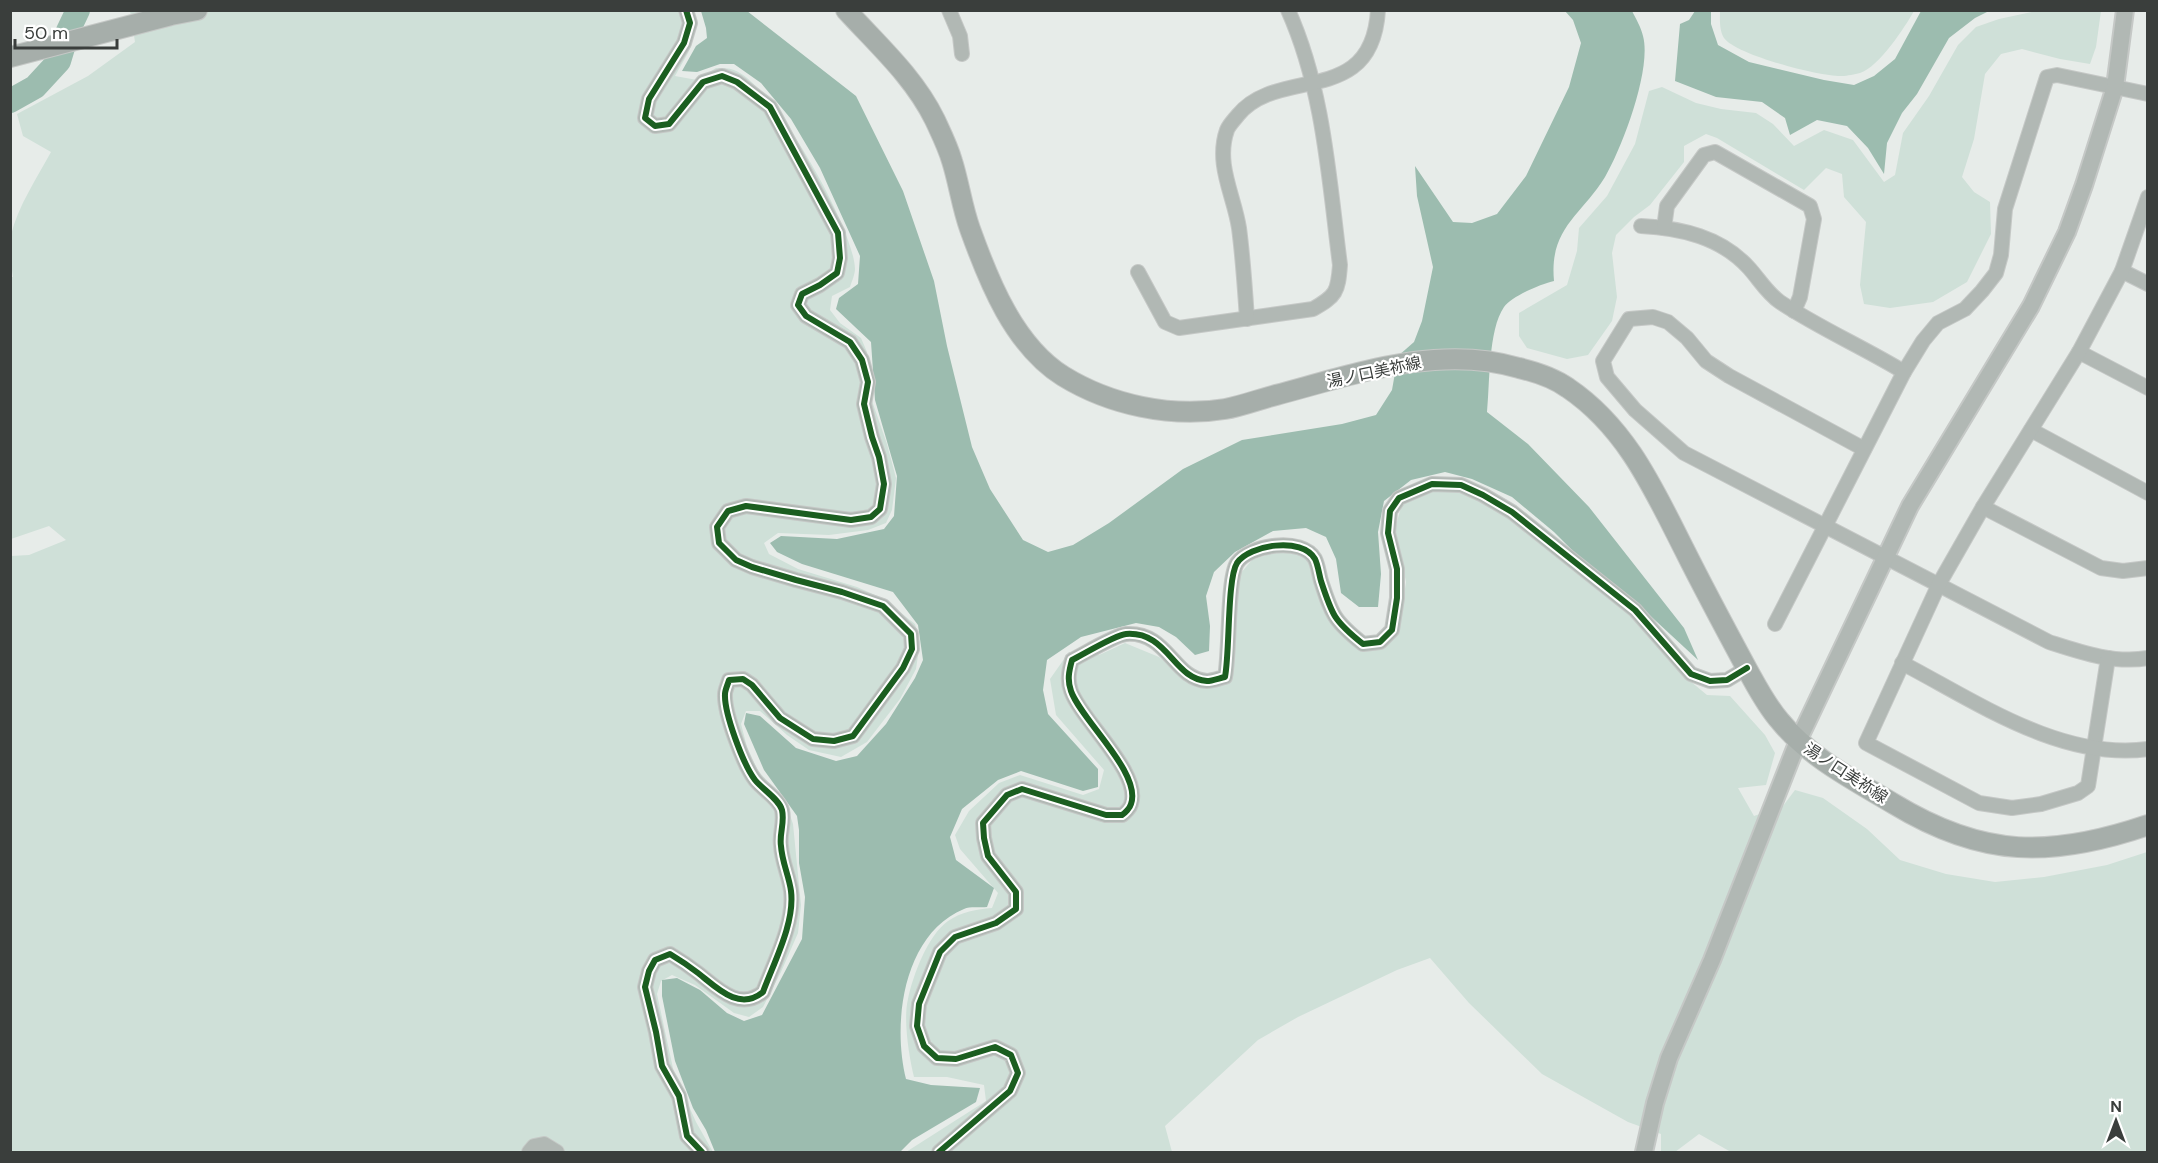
<svg xmlns="http://www.w3.org/2000/svg" width="2158" height="1163" viewBox="0 0 2158 1163" font-family="'DM Sans','Noto Sans JP',sans-serif">
  <style>
    .green { fill: #cfe0d8 }
    .water { fill: #9cbcaf }
    .lines { fill: none; stroke-linecap: round; stroke-linejoin: round }
    .river { stroke: #9cbcaf; stroke-width: 24 }
    .minor-casing { stroke: #c5c8c6; stroke-width: 16 }
    .tertiary-casing { stroke: #c5c8c6; stroke-width: 20 }
    .secondary-casing { stroke: #c5c8c6; stroke-width: 22 }
    .minor { stroke: #b1b8b4; stroke-width: 14 }
    .tertiary { stroke: #b1b8b4; stroke-width: 16 }
    .secondary { stroke: #a6aeaa; stroke-width: 20 }
    .cycleway-casing { stroke: #fff; stroke-width: 10 }
    .cycleway { stroke: #1b5e20; stroke-width: 6 }
    .labels { text-anchor: middle; dominant-baseline: central; stroke-width: 4.5; stroke-linejoin: round; paint-order: stroke }
    .street-label { font-size: 16px; fill: #3a3e3c; stroke: #fff }
  </style>
  <rect width="100%" height="100%" fill="#e7ece9"/>
  <g class="green">
    <path d="M2041 10 2101 11 2096 47 2090 64 2060 59 2022 49 2001 54 1985 74 1974 139 1962 177 1974 192 1990 202 1991 234 1967 282 1933 302 1890 308 1864 304 1860 285 1866 222 1844 197 1842 174 1826 168 1804 190 1717 138 1706 134 1684 146V162L1650 205 1634 217 1616 235 1612 253 1617 297 1612 321 1588 355 1567 359 1527 348 1519 336V313L1567 285 1577 251 1579 228 1607 196 1635 144 1649 91 1662 87 1696 103 1721 109 1756 113 1773 124 1794 146 1824 130 1853 140 1884 182 1895 175 1903 133 1929 96 1958 45 1976 27 1999 19Z"/>
    <path d="M130 11H689C700 41 689 50 675 76L697 80 716 68C722 68 729 68 734 70 773 84 854 228 855 269 855 274 852 281 850 287L832 296 830 310 840 323 861 338 867 352 871 398 887 444 896 478 892 510 886 523 868 530 829 535 778 533 764 543 769 554 798 569 857 587 882 598 915 624 920 642 916 669 900 699 867 742 841 757 809 750 787 735 760 711H746L741 724 747 747 758 771 778 792 787 806 793 824 801 905 798 933 781 972 763 1007 749 1017 734 1013 695 985 672 975 661 981 657 994 674 1073 696 1122 713 1152H11V556L29 555 66 540 49 526 11 539 10 277H13C11 264 8 248 11 235 18 206 37 178 51 152L23 136 17 114 88 76 135 42Z"/>
    <path d="M1720 11V10L1914 11C1905 27 1879 67 1860 73 1855 74 1847 76 1842 76 1821 77 1736 55 1724 38 1719 30 1720 19 1720 11Z"/>
    <path d="M1432 490H1458L1514 519 1635 615 1684 676 1707 695 1730 696 1765 735 1775 753 1766 785 1738 788 1754 816 1783 806 1795 790 1823 798 1867 829 1900 860 1946 874 1995 882 2044 877 2107 865 2147 852V1152H1731L1699 1134 1675 1152H1661V1134L1628 1122 1542 1074 1469 1003 1430 958 1397 970 1298 1017 1258 1040 1165 1126 1172 1152H906L986 1101 984 1085 947 1077H914C909 1057 903 1019 908 999 913 975 928 935 948 921 961 912 977 909 992 908L998 893 960 849 955 835 969 811 999 783 1020 775 1083 795 1099 789 1104 770 1056 715 1050 679 1069 652 1099 655 1125 643 1159 657 1188 679 1229 676 1240 574 1252 560 1281 550 1309 557 1330 621 1347 639 1364 648 1389 644 1400 621 1406 582 1395 529 1403 500Z"/>
  </g>
  <g class="water">
    <path d="M701 11H747L856 96 903 191 934 281 947 346 972 447 990 489 1023 540 1048 552 1073 545 1109 523 1183 469 1242 440 1342 424 1376 415 1392 390 1398 356 1414 342 1422 321 1433 267 1417 196 1415 166 1453 222 1472 223 1497 214 1526 176 1569 87 1581 43 1573 20 1565 11H1632C1636 19 1641 27 1643 36 1652 69 1622 148 1605 177 1581 216 1549 228 1554 281 1541 284 1512 296 1504 307 1488 330 1490 384 1487 412L1528 444 1589 507 1684 628 1698 660 1644 610 1587 565 1554 532 1512 497 1472 479 1445 472 1411 480 1384 501 1378 532 1381 574 1378 607H1359L1341 593 1336 559 1326 537 1306 528 1273 531 1235 552 1214 572 1206 596 1210 626 1209 651 1195 655 1176 637 1159 627 1136 623 1081 637 1047 660 1043 690 1048 714 1098 769V787L1083 791 1021 771 998 780 962 809 950 837 956 860 994 888 987 907C980 908 970 906 964 909 903 934 892 1023 906 1079L931 1085 980 1088 976 1102 912 1140 900 1152H715L706 1130 693 1108 675 1061 662 996V980L677 978 700 990 727 1013 744 1021 762 1015 802 939 805 897 799 863V830L797 816 764 770 744 724 746 713 760 716 796 748 836 761 857 756 886 724 915 678 923 660 918 625 893 592 802 564 777 552 770 543 781 536 837 539 884 529 894 516 897 476 875 400 871 342 836 309 839 298 858 284 860 256 820 168 791 119 761 83 734 64H720L697 72 682 71 696 46 707 38 706 28Z"/>
    <path d="M1695 11H1711V24L1718 45 1749 62 1824 80 1854 85 1874 76 1895 59 1921 11H1989L1975 18 1949 38 1917 94 1902 113 1887 143 1884 174 1868 148 1847 126 1817 120 1790 135 1785 118 1762 102 1716 97 1675 81 1680 24 1689 20Z"/>
  </g>
  <g class="lines">
    <path class="river" d="M10 101 35 87 59 61 68 31 78 10"/>
    <defs>
      <g id="minor">
        <path d="M686 10 690 23 684 43 649 99 645 118 655 126 669 124 703 82 722 76 737 82 770 107 838 233 840 258 837 273 820 285 802 294 798 305 806 316 850 342 862 360 868 382 864 404 872 437 879 457 884 484 880 509 871 517 851 520 746 506 728 511 717 527 719 543 736 560 752 567 796 580 842 592 883 606 911 634 912 649 903 668 853 736 834 741 813 739 780 718 752 685 743 679 729 680C728 684 725 690 725 694 724 713 743 764 755 780 762 789 779 799 782 810 785 823 779 834 781 846 782 862 789 876 791 891 795 923 774 962 763 992 739 1012 716 987 698 973 689 966 680 960 670 954L655 960 649 971 645 987 656 1032 662 1066 679 1096 687 1136 702 1152"/>
        <path d="M949 10 960 36 962 54"/>
        <path d="M1641 226C1681 228 1721 237 1749 268 1759 279 1767 293 1780 302 1819 328 1863 347 1904 372"/>
        <path d="M1664 228 1667 206 1704 155 1715 152 1810 206 1814 219 1800 297 1794 311"/>
        <path d="M2122 271 2148 284"/>
        <path d="M1138 272 1165 322 1179 328 1313 309C1336 296 1338 292 1340 265 1329 180 1324 90 1288 10"/>
        <path d="M1247 319C1245 289 1243 258 1239 228 1234 195 1215 164 1227 130 1229 125 1234 120 1238 115 1279 65 1372 109 1378 10"/>
        <path d="M2079 352 2148 388"/>
        <path d="M2031 430 2148 493"/>
        <path d="M1864 449 1729 376 1706 361 1687 338 1668 322 1653 317 1629 319 1603 361 1607 377 1635 410 1684 453 2049 642C2080 652 2114 664 2148 658"/>
        <path d="M1983 507 2101 568 2123 571 2148 568"/>
        <path d="M1775 624 1904 372 1923 341 1938 323 1965 309 1982 291 1996 273 2001 255 2005 209 2047 77 2057 75 2148 94"/>
        <path d="M2108 658 2088 786 2078 793 2041 804 2012 808 1979 803 1866 743 1939 584 1983 507 2079 352 2122 271 2148 197"/>
        <path d="M1902 663C1975 701 2061 761 2148 749"/>
        <path d="M529 1152 534 1146 544 1144 557 1152"/>
        <path d="M939 1152 1010 1091 1018 1073 1011 1055 995 1047 956 1059 937 1058 924 1046 917 1026 919 1004 940 952 955 937 996 923 1016 909V892L988 856 984 838 983 823 1007 795 1022 789 1106 815H1122C1125 813 1130 808 1131 804 1142 773 1081 720 1071 691 1067 680 1069 671 1072 660 1084 654 1115 635 1126 634 1168 631 1173 679 1207 681 1212 681 1220 678 1225 677 1230 651 1227 579 1237 563 1249 545 1302 536 1315 559 1318 565 1319 574 1321 581 1332 615 1334 621 1363 644L1380 642 1392 630 1397 598V569L1388 533 1390 511 1399 498 1432 484 1461 485 1483 495 1512 512 1635 610 1691 674 1710 681 1727 680 1747 668"/>
      </g>
      <path id="tertiary" d="M1644 1152 1655 1103 1669 1058 1712 960 1798 741 1910 506 2031 306 2067 232 2084 185 2115 87 2125 10"/>
      <g id="secondary">
        <path d="M846 10C878 45 914 77 935 120 941 133 948 147 952 161 959 183 962 207 970 229 989 282 1014 345 1063 376 1110 405 1171 418 1225 409 1242 406 1260 399 1276 395 1355 374 1439 344 1519 368 1536 372 1554 378 1568 388 1627 428 1654 490 1685 551 1705 591 1726 630 1747 669 1757 687 1766 705 1780 721 1810 758 1854 780 1894 804 1983 858 2051 858 2148 825"/>
        <path d="M10 57 171 15 197 10"/>
      </g>
    </defs>
    <use href="#minor" class="minor-casing"/>
    <use href="#tertiary" class="tertiary-casing"/>
    <use href="#secondary" class="secondary-casing"/>
    <use href="#minor" class="minor"/>
    <use href="#tertiary" class="tertiary"/>
    <use href="#secondary" class="secondary"/>
    <defs>
      <g id="cycleway">
        <path d="M686 10 690 23 684 43 649 99 645 118 655 126 669 124 703 82 722 76 737 82 770 107 838 233 840 258 837 273 820 285 802 294 798 305 806 316 850 342 862 360 868 382 864 404 872 437 879 457 884 484 880 509 871 517 851 520 746 506 728 511 717 527 719 543 736 560 752 567 796 580 842 592 883 606 911 634 912 649 903 668 853 736 834 741 813 739 780 718 752 685 743 679 729 680C728 684 725 690 725 694 724 713 743 764 755 780 762 789 779 799 782 810 785 823 779 834 781 846 782 862 789 876 791 891 795 923 774 962 763 992 739 1012 716 987 698 973 689 966 680 960 670 954L655 960 649 971 645 987 656 1032 662 1066 679 1096 687 1136 702 1152"/>
        <path d="M939 1152 1010 1091 1018 1073 1011 1055 995 1047 956 1059 937 1058 924 1046 917 1026 919 1004 940 952 955 937 996 923 1016 909V892L988 856 984 838 983 823 1007 795 1022 789 1106 815H1122C1125 813 1130 808 1131 804 1142 773 1081 720 1071 691 1067 680 1069 671 1072 660 1084 654 1115 635 1126 634 1168 631 1173 679 1207 681 1212 681 1220 678 1225 677 1230 651 1227 579 1237 563 1249 545 1302 536 1315 559 1318 565 1319 574 1321 581 1332 615 1334 621 1363 644L1380 642 1392 630 1397 598V569L1388 533 1390 511 1399 498 1432 484 1461 485 1483 495 1512 512 1635 610 1691 674 1710 681 1727 680 1747 668"/>
      </g>
    </defs>
    <use href="#cycleway" class="cycleway-casing"/>
    <use href="#cycleway" class="cycleway"/>
  </g>
  <g class="labels">
    <g class="street-label">
      <text transform="translate(1374 372) rotate(-12)">湯ノ口美祢線</text>
      <text transform="translate(1846 773) rotate(33)">湯ノ口美祢線</text>
    </g>
  </g>
  <rect width="2158" height="1163" fill="none" stroke="#3a3e3c" stroke-width="24"/>
  <g transform="translate(2116 1121)" stroke="#ffffff" stroke-width="4.5" paint-order="stroke">
  <path d="M0-4.5L10 22L0 15L-10 22Z" fill="#3a3e3c"/>
  <text y="-9" font-size="16" font-weight="bold" text-anchor="middle" fill="#3a3e3c">N</text>
  </g>
  <path d="M15 39v9h102v-9" fill="none" stroke="#3a3e3c" stroke-width="3"/>
  <text x="24" y="39" font-size="18" fill="#3a3e3c" stroke="#ffffff" stroke-width="4.5" paint-order="stroke">50 m</text>
</svg>
